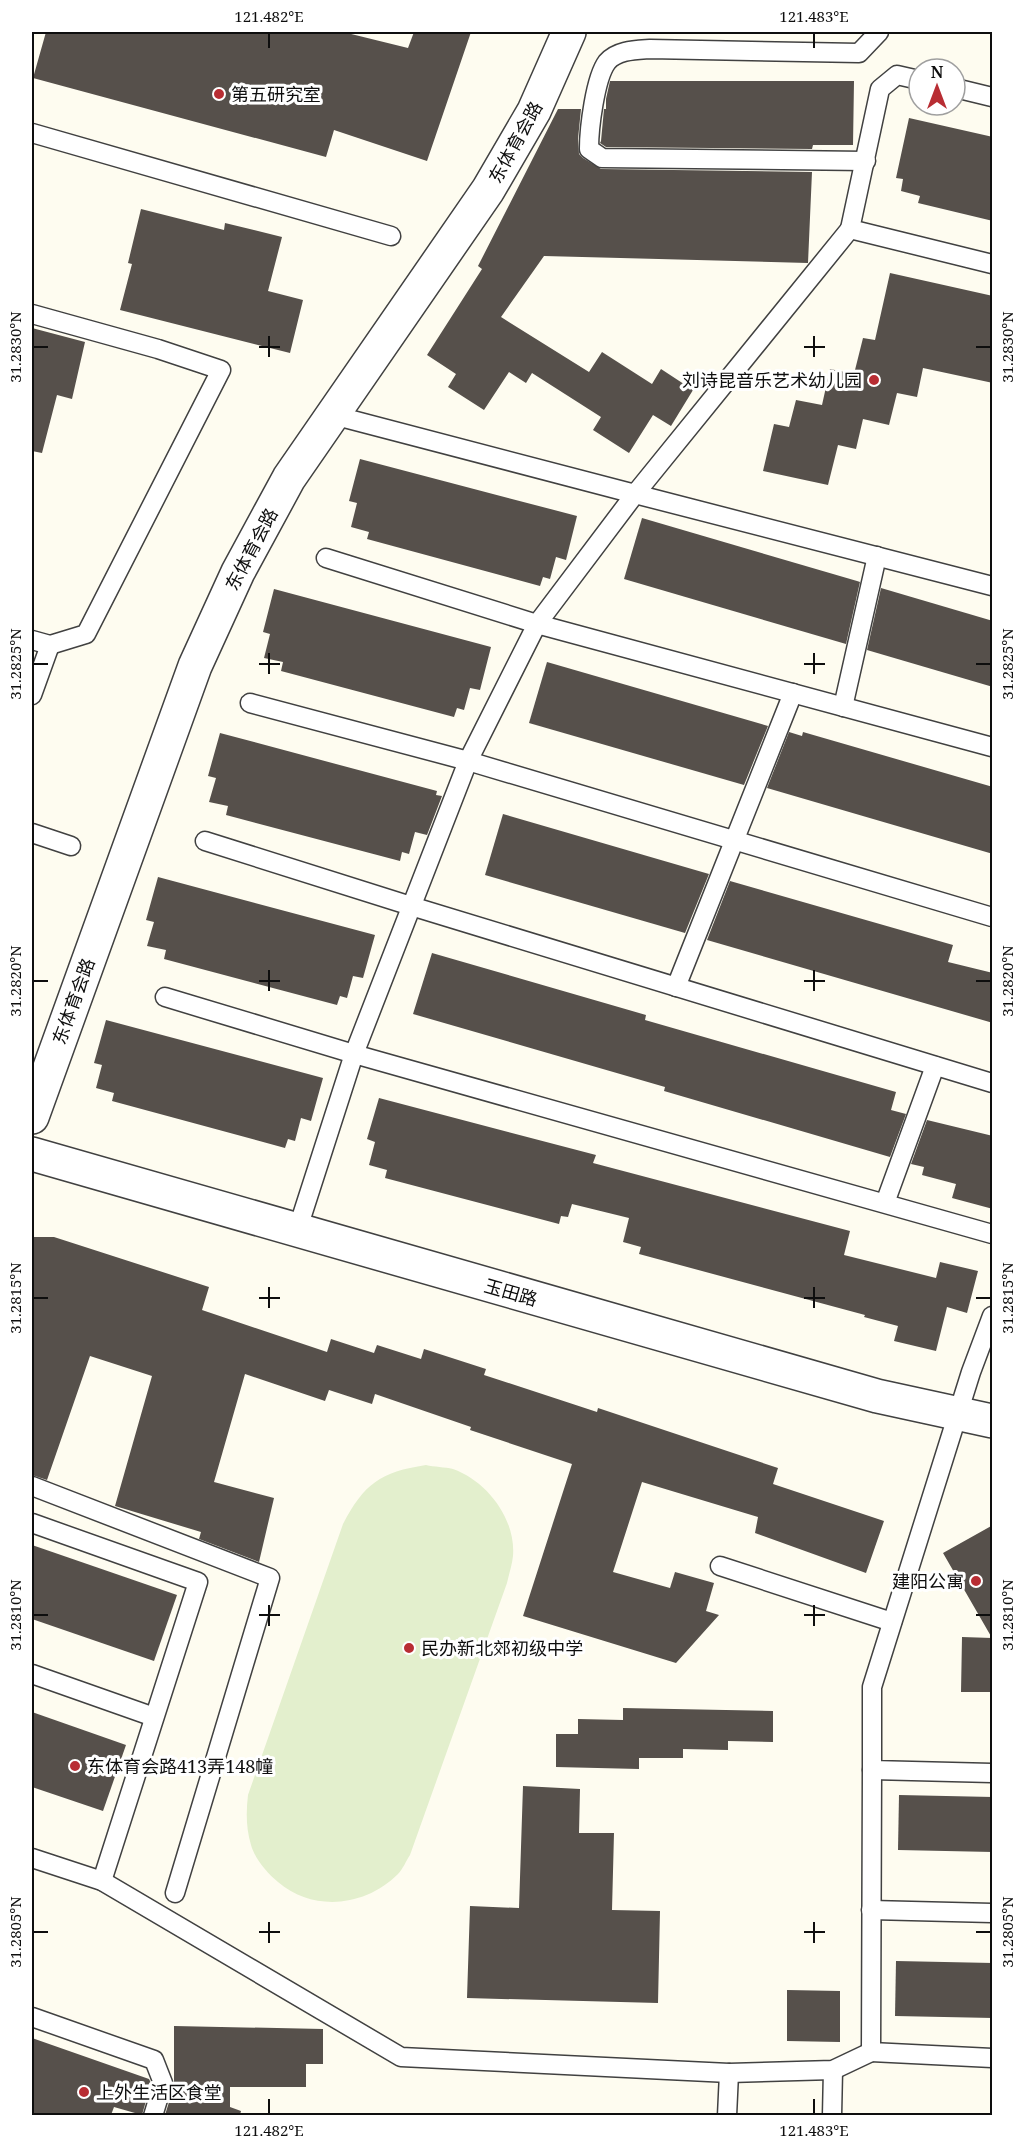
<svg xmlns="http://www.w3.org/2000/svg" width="1024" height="2147" viewBox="0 0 1024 2147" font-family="'Noto Serif','Noto Sans SC',serif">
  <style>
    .pitch { fill: #e3efcd }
    .building { fill: #56504b }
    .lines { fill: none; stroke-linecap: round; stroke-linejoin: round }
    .service-casing { stroke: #414141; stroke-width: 21 }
    .tertiary-casing { stroke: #414141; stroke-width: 36 }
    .service { stroke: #fff; stroke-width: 18 }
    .tertiary { stroke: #fff; stroke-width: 33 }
    .ticks { fill: none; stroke: #0e0e0e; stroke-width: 2 }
    .poi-dot { fill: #b82d33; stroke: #fff; stroke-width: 2 }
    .labels { text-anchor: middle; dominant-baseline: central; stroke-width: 6; stroke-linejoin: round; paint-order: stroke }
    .poi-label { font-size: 18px; fill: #0e0e0e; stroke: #fff; text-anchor: start }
    .street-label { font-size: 18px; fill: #0e0e0e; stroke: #fff }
    .neatline { fill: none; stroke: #0e0e0e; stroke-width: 2 }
    .ticks-label { font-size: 15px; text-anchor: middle; fill: #0e0e0e }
  </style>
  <rect width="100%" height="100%" fill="#fefcf0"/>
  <path class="pitch" d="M426 1465C434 1467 445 1467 453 1469 487 1481 516 1519 513 1556 512 1565 509 1574 507 1583L410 1855C406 1861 403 1869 398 1874 365 1907 313 1912 278 1882 267 1873 255 1859 251 1845 246 1828 246 1812 248 1795L343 1524C364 1484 380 1472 426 1465Z"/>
  <g class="building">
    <path d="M46 32H343L408 48 414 32H471L427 161 334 130 326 157 33 78Z"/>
    <path d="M610 81H854L853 145H813L812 149 606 147 600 143 601 141 604 109H606V99Z"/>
    <path d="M558 109H581L578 139 579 154 583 158 601 169 812 172 808 263 544 256 501 317 589 372 602 352 652 384 661 369 693 390 671 426 653 415 629 453 593 430 601 417 532 373 526 383 509 372 484 410 448 387 456 374 427 355 482 269 478 266Z"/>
    <path d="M909 118 993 137V221L918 203 920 196 901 191 903 179 896 178Z"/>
    <path d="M141 209 224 230 225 223 282 237 268 291 303 300 290 353 120 310 132 264 128 263Z"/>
    <path d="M890 273 993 296V383L923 368 917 397 897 393 889 425 863 419 856 449 838 445 828 485 763 471 774 424 789 427 796 400 822 405 830 369 854 374 863 338 875 340Z"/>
    <path d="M32 328 85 342 72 399 57 395 42 453 32 451Z"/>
    <path d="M360 459 577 516 566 560 556 557 550 579 543 577 540 586 367 539 369 532 351 527 357 503 349 501Z"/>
    <path d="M642 518 857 581 860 582 846 644 624 579Z"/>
    <path d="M881 588 993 621V687L867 650Z"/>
    <path d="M274 589 491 647 480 690 470 688 464 710 457 708 454 717 281 671 283 662 264 658 270 634 263 632Z"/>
    <path d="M547 662 768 726 744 785 529 723Z"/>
    <path d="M789 732 802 736 803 732 993 787V854L767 788Z"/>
    <path d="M220 733 437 791 436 795 442 796 427 835 415 832 409 854 402 852 400 861 226 815 228 806 209 802 216 778 208 776Z"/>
    <path d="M503 814 709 874 685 933 485 875Z"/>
    <path d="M158 877 375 935 363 978 353 976 347 998 340 996 337 1005 164 959 166 950 147 946 154 922 146 920Z"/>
    <path d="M730 881 953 945 948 962 993 973V1023L707 940Z"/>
    <path d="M432 953 646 1015 645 1020 896 1092 891 1110 906 1114 890 1157 664 1091 665 1087 413 1014Z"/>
    <path d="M106 1020 323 1078 311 1121 301 1118 295 1141 288 1139 285 1148 112 1101 114 1093 96 1088 102 1065 94 1063Z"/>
    <path d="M379 1098 596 1155 593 1163 850 1231 844 1255 936 1278 940 1262 978 1271 967 1313 947 1307 936 1351 894 1341 898 1326 864 1317 865 1315 639 1254 641 1247 623 1242 629 1218 572 1204 568 1217 561 1216 559 1224 385 1178 387 1170 369 1165 375 1142 367 1139Z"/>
    <path d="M927 1120 993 1136V1209L952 1198 956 1184 922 1175 924 1167 911 1164Z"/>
    <path d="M32 1237H54L209 1287 202 1310 327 1352 331 1339 374 1353 377 1345 421 1359 424 1349 486 1369 484 1375 597 1412 598 1408 778 1468 773 1484 884 1521 866 1573 755 1533 758 1517 642 1482 613 1572 670 1588 675 1572 714 1583 706 1611 719 1615 676 1663 523 1616 572 1464 470 1430 471 1427 375 1394 372 1404 329 1390 325 1401 245 1374 214 1482 274 1498 259 1562 199 1539 201 1532 115 1506 152 1376 90 1356 47 1480 32 1475Z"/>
    <path d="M993 1525V1692H961L962 1637 992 1638 943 1553Z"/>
    <path d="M32 1545 177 1595 154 1661 32 1619Z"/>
    <path d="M623 1708 773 1711V1742L728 1741V1750L683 1749V1758H639V1769L556 1767V1734H578V1719L623 1720Z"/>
    <path d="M32 1712 126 1745 103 1811 32 1787Z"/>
    <path d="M523 1786 580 1789 579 1833H614L612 1910 660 1911 658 2003 467 1998 470 1906 519 1908Z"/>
    <path d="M899 1795 993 1797V1852L898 1850Z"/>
    <path d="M896 1961 993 1963V2018L895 2016Z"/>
    <path d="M787 1990 840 1991V2042L787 2041Z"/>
    <path d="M174 2026 323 2029V2064H306V2087H230V2107L241 2111 240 2115H165L174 2086Z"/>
    <path d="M32 2038 149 2079 151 2083 142 2115 114 2107 111 2115H32Z"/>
  </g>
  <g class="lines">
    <defs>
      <g id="service">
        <path d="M919 80 897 75 880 89 850 229 992 264"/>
        <path d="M955 88 992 97"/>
        <path d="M32 133 391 236"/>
        <path d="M866 161 602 158 589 149C589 129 595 78 607 62 617 50 636 50 650 49L859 53 879 32"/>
        <path d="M32 314 158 349 221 370 86 634 50 645 32 640"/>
        <path d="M333 415 635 494 850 229"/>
        <path d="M326 558 537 624 992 747"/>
        <path d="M32 695 50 645"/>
        <path d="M250 703 468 761 992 917"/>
        <path d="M843 707 877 556"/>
        <path d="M32 833 71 846"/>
        <path d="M205 841 411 906 992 1083"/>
        <path d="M676 987 793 693"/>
        <path d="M165 997 354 1054 992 1234"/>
        <path d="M885 1203 935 1066"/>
        <path d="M297 1231 354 1054 468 761 537 624 635 494 992 586"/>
        <path d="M992 1316 971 1372 872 1687V1770L992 1773"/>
        <path d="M32 1486 270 1578 175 1893"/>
        <path d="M32 1523 198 1582 102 1881"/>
        <path d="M720 1566 892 1622"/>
        <path d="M32 1674 154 1717"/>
        <path d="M872 1770 871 2052 992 2058"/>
        <path d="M32 1858 102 1881 401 2057 729 2073 833 2070 871 2052"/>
        <path d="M871 1910 992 1913"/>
        <path d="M32 2017 154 2060 163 2083 153 2116"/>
        <path d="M727 2116 729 2073"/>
        <path d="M832 2116 833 2070"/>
      </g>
      <g id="tertiary">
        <path d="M32 1117 195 666 238 572 289 478 488 190 534 111 569 32"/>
        <path d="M32 1154 877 1396 992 1421"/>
      </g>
    </defs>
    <use href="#service" class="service-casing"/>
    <use href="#tertiary" class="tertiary-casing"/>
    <use href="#service" class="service"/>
    <use href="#tertiary" class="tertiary"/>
  </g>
  <path class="ticks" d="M269 33V48M814 33V48M269 336V357M814 336V357M33 347H48M259 347H280M804 347H825M976 347H991M269 653V674M814 653V674M33 664H48M259 664H280M804 664H825M976 664H991M269 970V991M814 970V991M33 981H48M259 981H280M804 981H825M976 981H991M269 1287V1308M814 1287V1308M33 1298H48M259 1298H280M804 1298H825M976 1298H991M269 1605V1626M814 1605V1626M33 1615H48M259 1615H280M804 1615H825M976 1615H991M269 1922V1943M814 1922V1943M33 1932H48M259 1932H280M804 1932H825M976 1932H991M269 2099V2114M814 2099V2114"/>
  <g class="poi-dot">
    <circle cx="219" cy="94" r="6"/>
    <circle cx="874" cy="380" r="6"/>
    <circle cx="976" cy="1581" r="6"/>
    <circle cx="409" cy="1648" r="6"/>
    <circle cx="75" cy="1766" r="6"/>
    <circle cx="84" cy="2092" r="6"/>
  </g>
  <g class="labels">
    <g class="poi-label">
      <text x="231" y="94">第五研究室</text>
      <text x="862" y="380" text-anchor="end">刘诗昆音乐艺术幼儿园</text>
      <text x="964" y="1581" text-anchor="end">建阳公寓</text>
      <text x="421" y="1648">民办新北郊初级中学</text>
      <text x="87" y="1766">东体育会路413弄148幢</text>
      <text x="96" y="2092">上外生活区食堂</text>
    </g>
    <g class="street-label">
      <text transform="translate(515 142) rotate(-61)">东体育会路</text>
      <text transform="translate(251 549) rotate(-62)">东体育会路</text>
      <text transform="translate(73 1001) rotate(-70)">东体育会路</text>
      <text transform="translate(511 1292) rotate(16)">玉田路</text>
    </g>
  </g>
  <rect width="1024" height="2147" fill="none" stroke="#ffffff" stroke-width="66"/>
  <g transform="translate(937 87)"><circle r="28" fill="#ffffff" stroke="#9f9f9f" stroke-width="1.5"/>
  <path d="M0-4.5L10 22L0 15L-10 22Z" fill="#b82d33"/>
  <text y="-9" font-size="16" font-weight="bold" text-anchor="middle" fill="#0e0e0e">N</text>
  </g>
  <rect x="33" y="33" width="958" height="2081" class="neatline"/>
  <g class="ticks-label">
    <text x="269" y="22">121.482°E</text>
    <text x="814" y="22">121.483°E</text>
    <text transform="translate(16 347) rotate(-90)" y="5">31.2830°N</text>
    <text transform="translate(1008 347) rotate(-90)" y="5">31.2830°N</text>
    <text transform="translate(16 664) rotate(-90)" y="5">31.2825°N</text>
    <text transform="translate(1008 664) rotate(-90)" y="5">31.2825°N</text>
    <text transform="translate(16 981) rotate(-90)" y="5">31.2820°N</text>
    <text transform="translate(1008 981) rotate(-90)" y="5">31.2820°N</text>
    <text transform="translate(16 1298) rotate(-90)" y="5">31.2815°N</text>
    <text transform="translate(1008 1298) rotate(-90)" y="5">31.2815°N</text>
    <text transform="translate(16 1615) rotate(-90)" y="5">31.2810°N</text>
    <text transform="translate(1008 1615) rotate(-90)" y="5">31.2810°N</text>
    <text transform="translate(16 1932) rotate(-90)" y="5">31.2805°N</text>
    <text transform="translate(1008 1932) rotate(-90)" y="5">31.2805°N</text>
    <text x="269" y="2136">121.482°E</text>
    <text x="814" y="2136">121.483°E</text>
  </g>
</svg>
